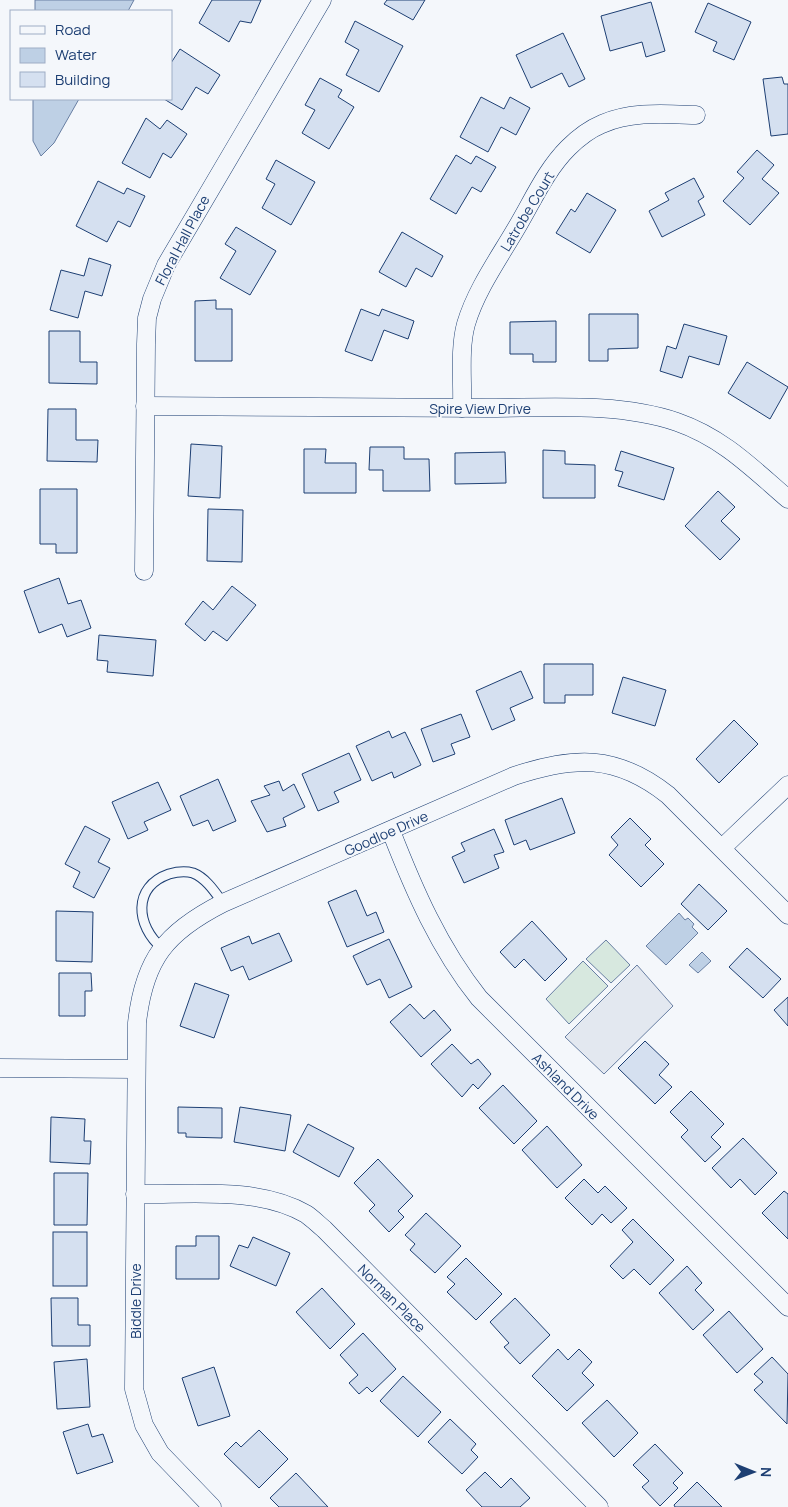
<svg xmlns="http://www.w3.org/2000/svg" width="788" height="1507" viewBox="0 0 788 1507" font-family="Manrope,sans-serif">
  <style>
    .green { fill: #d7e8df; stroke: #687fa3 }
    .parking { fill: #e3e8f0; stroke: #687fa3 }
    .water { fill: #bed0e5; stroke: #687fa3 }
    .building { fill: #d5e0f0; stroke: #1d3f73 }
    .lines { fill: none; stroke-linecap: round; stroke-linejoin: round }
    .lane-casing { stroke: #1d3f73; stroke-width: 11 }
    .street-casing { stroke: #1d3f73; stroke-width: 19 }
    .lane { stroke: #f4f7fb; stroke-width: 9 }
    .street { stroke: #f4f7fb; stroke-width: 18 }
    .labels { text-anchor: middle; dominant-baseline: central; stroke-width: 4; stroke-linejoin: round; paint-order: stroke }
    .street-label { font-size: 14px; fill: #1d3f73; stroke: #f4f7fb }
  </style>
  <rect width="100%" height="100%" fill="#f4f7fb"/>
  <g class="green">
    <path d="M606 940 630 965 611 983 586 959Z"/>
    <path d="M583 961 608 986 569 1024 546 999Z"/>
  </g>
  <path class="parking" d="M637 965 673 1006 604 1074 565 1037Z"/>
  <g class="water">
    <path d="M35 0H134L128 11H35Z"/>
    <path d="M33 99H79L54 143 41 156 33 141Z"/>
    <path d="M679 913 685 920 688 918 694 924 692 927 698 933 666 965 646 946Z"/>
    <path d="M702 952 711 961 698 973 689 965Z"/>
  </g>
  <g class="building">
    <path d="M212 0H261L251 23 240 21 229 42 199 23Z"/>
    <path d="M387 0H425L413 20 384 4Z"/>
    <path d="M651 2 665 51 646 57 642 42 610 51 601 16Z"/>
    <path d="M708 3 751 22 734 60 713 51 717 42 695 32Z"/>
    <path d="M355 21 403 46 379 92 346 75 359 50 345 42Z"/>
    <path d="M563 33 585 79 569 87 562 73 531 88 516 55Z"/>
    <path d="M180 49 220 75 208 94 196 87 182 110 164 99H171V63Z"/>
    <path d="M782 77 784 84H788V134L771 136 763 79Z"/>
    <path d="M320 78 342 90 338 97 354 107 329 149 302 133 315 110 305 105Z"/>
    <path d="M481 97 504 109 510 97 530 108 516 135 501 127 488 152 460 137Z"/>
    <path d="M146 118 160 129 167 120 187 134 171 158 163 153 150 178 122 163Z"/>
    <path d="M757 150 774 165 762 179 779 193 750 225 723 201 744 178 737 172Z"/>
    <path d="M456 155 471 164 476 156 496 167 481 192 472 187 456 214 430 199Z"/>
    <path d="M276 160 315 182 291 225 262 208 275 184 266 179Z"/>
    <path d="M694 178 704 197 698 201 705 215 662 237 649 211 669 200 665 193Z"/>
    <path d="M98 181 124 194 127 188 145 196 130 227 118 221 107 242 76 226Z"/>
    <path d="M587 193 616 210 590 253 556 233 571 209 575 212Z"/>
    <path d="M236 227 276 251 250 295 220 278 236 251 225 244Z"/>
    <path d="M402 232 443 256 432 277 416 268 406 287 379 272Z"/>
    <path d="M89 258 111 265 102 296 85 291 78 318 50 310 61 270 84 276Z"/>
    <path d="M216 300V309H232V361H195V301Z"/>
    <path d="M361 309 379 316 382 309 414 321 408 339 384 330 372 361 345 351Z"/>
    <path d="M589 314H638V348L608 349V361H589Z"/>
    <path d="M556 321V362H533V354H510V322Z"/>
    <path d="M684 324 727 336 719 365 689 356 682 378 660 371 667 346 676 349Z"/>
    <path d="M49 331H80V362H97V384L49 383Z"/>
    <path d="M747 362 788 387 770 419 728 393Z"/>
    <path d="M48 409H76V440H98L97 462 47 461Z"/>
    <path d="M191 444 222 446 220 498 188 496Z"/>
    <path d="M370 447H404V459H429L430 491H383V470H369Z"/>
    <path d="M304 449H326L325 463H356V493H304Z"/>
    <path d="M543 450 565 451V464L595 465V498H543Z"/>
    <path d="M621 451 674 468 664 500 618 486 623 472 615 470Z"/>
    <path d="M505 452 506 483 455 484V453Z"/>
    <path d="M40 489H77V553H56V544H40Z"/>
    <path d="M718 491 735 507 721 521 740 539 720 560 685 526Z"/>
    <path d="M208 509 243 510 242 562 207 561Z"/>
    <path d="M59 578 68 604 81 600 91 628 67 637 62 624 39 633 24 591Z"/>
    <path d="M232 586 256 605 227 641 213 631 205 641 185 624 203 601 213 610Z"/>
    <path d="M99 635 156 640 153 676 107 672 108 661 97 660Z"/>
    <path d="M544 664H593V695H565V703H544Z"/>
    <path d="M521 671 533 698 510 708 515 720 492 730 476 691Z"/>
    <path d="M623 677 666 690 655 726 612 713Z"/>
    <path d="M461 714 470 737 451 744 455 754 433 762 421 729Z"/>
    <path d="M734 720 758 744 719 783 696 759Z"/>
    <path d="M389 731 392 738 405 732 421 765 394 778 392 772 372 781 356 746Z"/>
    <path d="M349 753 361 780 334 792 339 802 318 811 302 774Z"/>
    <path d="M218 779 236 821 213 831 208 820 193 826 180 796Z"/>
    <path d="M279 781 283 791 294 784 305 807 283 818 286 826 267 832 251 801 270 795 264 786Z"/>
    <path d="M158 782 171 810 144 822 148 830 128 839 112 802Z"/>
    <path d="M562 798 575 833 530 850 526 840 514 845 505 820Z"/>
    <path d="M630 818 651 839 645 845 664 864 641 887 609 855 618 845 611 837Z"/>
    <path d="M85 826 110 839 98 862 110 868 94 898 73 887 80 872 65 864Z"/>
    <path d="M494 829 504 852 494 855 499 868 464 883 452 857 465 851 461 843Z"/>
    <path d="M699 884 727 911 708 930 681 904Z"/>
    <path d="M356 890 367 916 376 912 384 932 347 947 328 902Z"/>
    <path d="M56 911 93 912 92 962 56 961Z"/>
    <path d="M532 921 567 959 545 981 524 959 515 968 500 952Z"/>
    <path d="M279 933 292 961 249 980 243 966 231 971 221 948 249 936 252 944Z"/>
    <path d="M389 939 412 987 389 998 380 979 367 985 353 956Z"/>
    <path d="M747 948 781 979 763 998 729 967Z"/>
    <path d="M59 973H91L92 991H85V1016H59Z"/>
    <path d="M195 983 229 995 214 1038 180 1026Z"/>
    <path d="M788 997V1026L774 1010Z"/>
    <path d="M410 1004 424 1019 434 1010 451 1030 421 1057 390 1022Z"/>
    <path d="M645 1041 669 1064 659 1075 672 1087 655 1104 618 1068Z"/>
    <path d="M452 1044 471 1064 478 1059 491 1074 478 1089 473 1084 462 1097 431 1064Z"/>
    <path d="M503 1085 537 1121 514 1144 479 1108Z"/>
    <path d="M691 1091 724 1124 711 1137 721 1147 705 1162 681 1137 688 1130 670 1112Z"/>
    <path d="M178 1107 222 1108V1138L186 1137V1133H178Z"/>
    <path d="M240 1107 291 1115 285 1151 234 1142Z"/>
    <path d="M51 1117 85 1119 84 1141H91L90 1164 50 1162Z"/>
    <path d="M308 1124 354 1148 339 1177 293 1152Z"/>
    <path d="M547 1126 582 1165 557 1188 522 1150Z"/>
    <path d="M743 1138 777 1173 755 1195 740 1179 731 1188 712 1168Z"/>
    <path d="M378 1159 413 1196 398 1211 404 1217 389 1232 369 1211 375 1205 354 1183Z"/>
    <path d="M54 1173H88L87 1225H54Z"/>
    <path d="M584 1179 598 1193 605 1186 627 1208 611 1223 602 1214 592 1225 565 1198Z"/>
    <path d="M784 1191 788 1194V1239L762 1213Z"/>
    <path d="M426 1213 461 1246 435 1273 410 1250 415 1244 405 1235Z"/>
    <path d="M633 1219 674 1260 650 1285 634 1269 623 1279 610 1266 633 1242 622 1230Z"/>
    <rect x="53" y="1232" width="34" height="54"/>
    <path d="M196 1236H219V1279H176V1246H196Z"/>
    <path d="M253 1237 290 1253 276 1286 230 1266 239 1245 248 1248Z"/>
    <path d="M466 1258 502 1294 476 1320 447 1292 455 1284 447 1277Z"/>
    <path d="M687 1266 702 1283 695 1290 714 1310 693 1330 659 1293Z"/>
    <path d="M322 1288 355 1324 330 1349 296 1312Z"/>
    <path d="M51 1298H78V1325H90V1346H52Z"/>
    <path d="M515 1298 550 1335 520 1364 504 1347 509 1343 490 1322Z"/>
    <path d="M729 1311 763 1349 737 1373 703 1335Z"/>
    <path d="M363 1333 396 1369 372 1392 367 1387 359 1394 349 1383 358 1375 340 1355Z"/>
    <path d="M558 1349 568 1360 579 1349 592 1362 582 1373 594 1385 567 1411 532 1376Z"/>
    <path d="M772 1357 788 1374 787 1424 754 1390 763 1382 754 1374Z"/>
    <path d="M87 1359 90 1407 57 1409 54 1362Z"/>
    <path d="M214 1367 230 1416 198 1426 182 1378Z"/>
    <path d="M403 1376 441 1412 418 1437 380 1401Z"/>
    <path d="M607 1400 638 1433 614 1457 582 1423Z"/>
    <path d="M450 1419 476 1444 471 1450 478 1457 462 1474 428 1442Z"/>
    <path d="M88 1424 92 1437 103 1434 113 1462 77 1474 63 1432Z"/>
    <path d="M259 1430 288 1459 259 1488 224 1454 236 1442 241 1447Z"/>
    <path d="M655 1444 683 1473 673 1483 678 1488 660 1506 642 1487 649 1481 633 1465Z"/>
    <path d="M485 1472 501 1488 511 1478 530 1498 520 1507H482L466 1490Z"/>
    <path d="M296 1473 328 1507H279L270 1498Z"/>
    <path d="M697 1482 722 1507H675L674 1505Z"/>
  </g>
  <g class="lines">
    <defs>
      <path id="lane" d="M162 948C136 926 132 887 169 874 176 872 186 871 193 873 206 878 215 892 223 903"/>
      <g id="street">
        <path d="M145 406C259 407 372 407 486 408 548 408 618 402 677 422 723 438 752 468 788 499"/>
        <path d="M462 408C463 382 459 349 466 324 476 290 499 258 517 227 533 200 546 170 568 148 578 138 590 129 602 124 631 111 665 114 696 115"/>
        <path d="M144 571 146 344 147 318 152 299 166 265 322 0"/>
        <path d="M391 831C414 890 439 948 479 998L788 1307"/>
        <path d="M722 848 788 785"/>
        <path d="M0 1068 136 1069"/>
        <path d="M135 1194C190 1195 258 1186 306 1214 312 1218 318 1224 324 1229L599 1507"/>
        <path d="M212 1507 160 1453 144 1425 134 1389 137 1023C144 959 166 932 223 903L514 776C574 756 616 754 668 795L788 915"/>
      </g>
    </defs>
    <use href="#lane" class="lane-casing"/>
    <use href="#street" class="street-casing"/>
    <use href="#lane" class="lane"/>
    <use href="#street" class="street"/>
  </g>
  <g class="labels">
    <g class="street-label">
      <text transform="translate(527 211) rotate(-59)">Latrobe Court</text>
      <text transform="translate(182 240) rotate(-62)">Floral Hall Place</text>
      <text x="480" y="408">Spire View Drive</text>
      <text transform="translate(386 833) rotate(-24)">Goodloe Drive</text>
      <text transform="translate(566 1086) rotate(45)">Ashland Drive</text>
      <text transform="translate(392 1298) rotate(45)">Norman Place</text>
      <text transform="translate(135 1301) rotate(-90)">Biddle Drive</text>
    </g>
  </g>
  <rect x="10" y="10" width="162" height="90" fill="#f4f7fb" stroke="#9eadc5"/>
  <rect x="20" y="26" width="25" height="8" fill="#f4f7fb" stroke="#9eadc5"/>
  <text x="55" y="35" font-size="15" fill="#1d3f73">Road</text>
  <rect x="20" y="48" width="25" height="15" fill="#bed0e5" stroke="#9eadc5"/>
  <text x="55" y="60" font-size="15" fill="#1d3f73">Water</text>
  <rect x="20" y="72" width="25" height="15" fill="#d5e0f0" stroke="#9eadc5"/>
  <text x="55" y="85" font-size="15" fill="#1d3f73">Building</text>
  <g transform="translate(753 1472) rotate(91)" stroke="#f4f7fb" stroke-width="4" paint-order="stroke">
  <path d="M0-4L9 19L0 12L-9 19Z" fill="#1d3f73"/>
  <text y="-8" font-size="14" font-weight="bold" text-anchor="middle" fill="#1d3f73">N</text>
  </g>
</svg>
